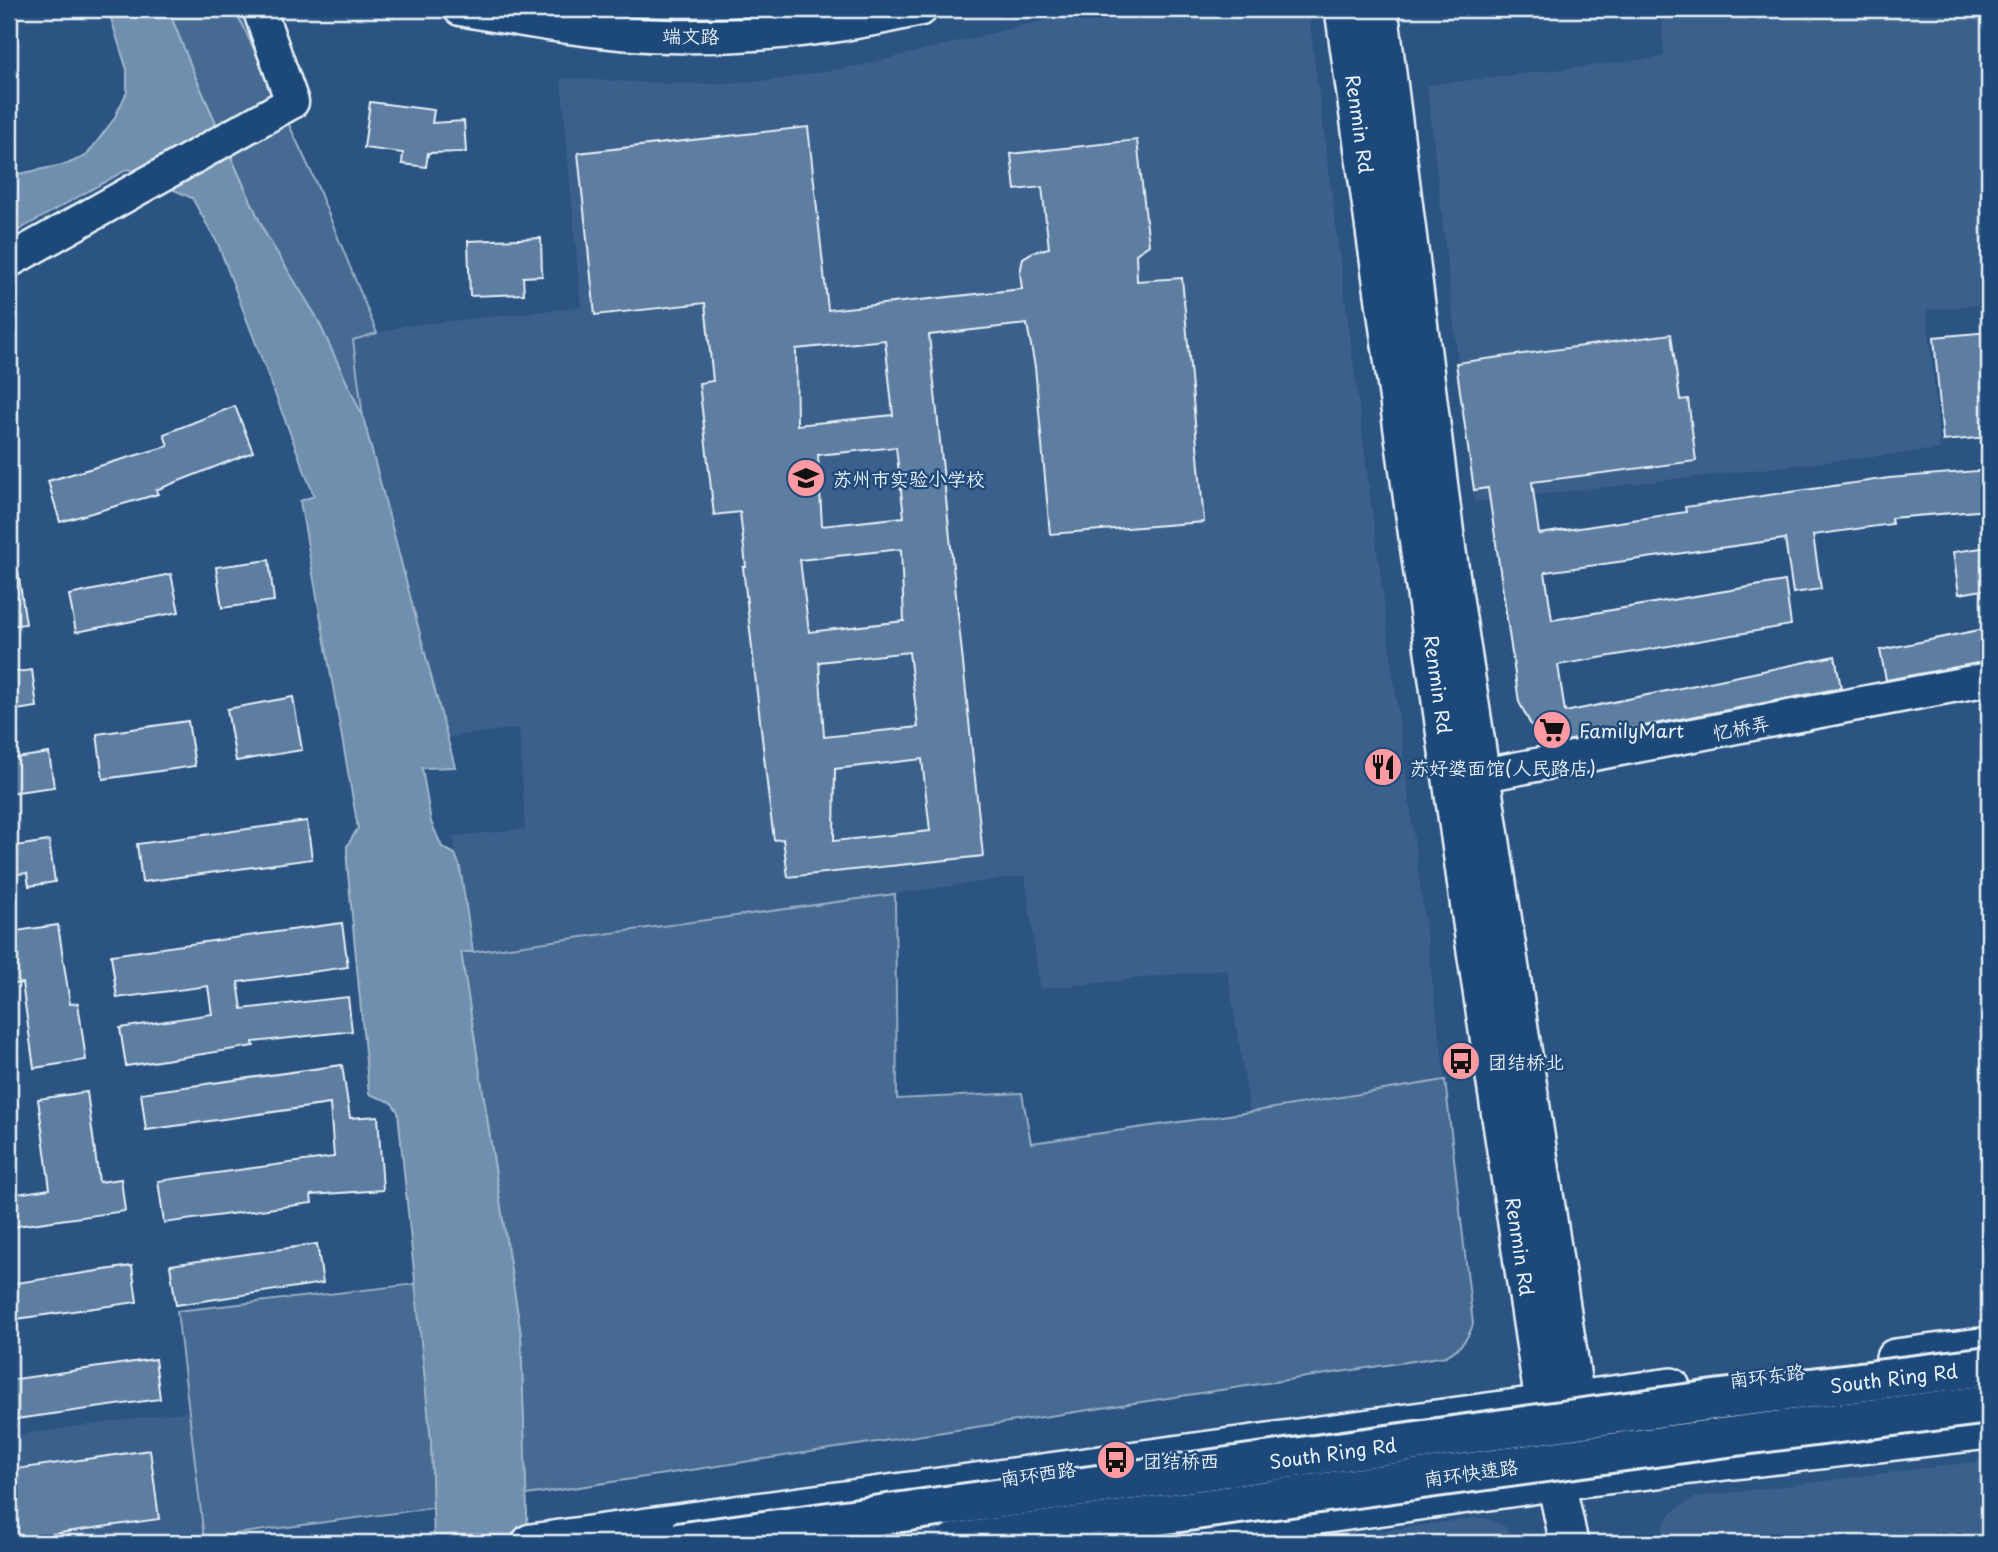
<svg xmlns="http://www.w3.org/2000/svg" width="1998" height="1552" viewBox="0 0 1998 1552" font-family="'Playpen Sans','LXGW WenKai TC',sans-serif">
  <style>
    .built { fill: #3a608b }
    .green { fill: #476b93; stroke: #98aec6; stroke-width: 2 }
    .water { fill: #708ead; stroke: #a0b6cb; stroke-width: 2 }
    .building { fill: #5d7da1; stroke: #e8f1f8; stroke-width: 2; fill-rule: evenodd }
    .lines { fill: none; stroke-linecap: round; stroke-linejoin: round }
    .secondary-casing { stroke: #e8f1f8; stroke-width: 37 }
    .primary-casing { stroke: #e8f1f8; stroke-width: 42 }
    .secondary { stroke: #1f4a7a; stroke-width: 32 }
    .primary { stroke: #1f4a7a; stroke-width: 37 }
    .highway-bridge-casing { stroke: #e8f1f8; stroke-width: 44; stroke-linecap: butt }
    .highway-bridge { stroke: #1f4a7a; stroke-width: 38 }
    .labels { text-anchor: middle; dominant-baseline: central; stroke-width: 5; stroke-linejoin: round; paint-order: stroke }
    .street-label { font-size: 19px; fill: #e8f1f8; stroke: #1f4a7a }
    .poi-label { font-size: 19px; fill: #e8f1f8; stroke: #1f4a7a; text-anchor: start }
  </style>
  <rect width="100%" height="100%" fill="#2b5482"/>
  <filter id="ink" filterUnits="userSpaceOnUse"><feTurbulence type="fractalNoise" baseFrequency=".0143" numOctaves="2"/><feDisplacementMap in="SourceGraphic" scale="14" xChannelSelector="R" yChannelSelector="G"/><feConvolveMatrix kernelMatrix="1 2 1 2 8 2 1 2 1" color-interpolation-filters="sRGB"/></filter>
  <g filter="url(#ink)">
    <g class="built">
      <path d="M1090 9H1308L1445 1080 1250 1112 1227 969 1040 989 1025 876 473 952 453 836 525 829 519 728 447 737 363 417 352 340 403 326 581 307 561 78 678 84H725L773 80 863 65Z"/>
      <path d="M1661 9H1989V304L1927 310 1940 449 1474 502 1427 85 1664 57Z"/>
      <path d="M189 1411 204 1538 166 1543H9V1436Z"/>
      <path d="M1989 1460V1543H1659L1665 1521 1677 1508 1697 1497Z"/>
      <path d="M1475 1518H1485L1503 1525 1519 1543H1295Z"/>
    </g>
    <g class="green">
      <path d="M168 9H235L313 176 377 333 353 340 363 417 265 233 195 76Z"/>
      <path d="M895 894 897 1099 1022 1093 1031 1143 1250 1112 1445 1080 1473 1324C1468 1340 1460 1348 1446 1356L526 1495 521 1335 461 952H473Z"/>
      <path d="M416 1284 431 1441 433 1508 204 1538 177 1311Z"/>
    </g>
    <path class="water" d="M108 9H168L195 76 265 233 316 316 363 417 455 767 422 768 431 822 442 847 455 854 460 867 473 952H461L521 1335 528 1543H434L431 1441 398 1112 391 1102 369 1094 347 863V846L358 828 300 501 314 496 218 244 192 198 128 169 17 231 9 229V176L67 164 86 156 114 119 127 92V70Z"/>
    <g class="building">
      <path d="M370 102 434 110 432 123 464 121 466 152 428 153 426 167 402 164 403 153 364 148Z"/>
      <path d="M808 127 828 310 1022 289 1020 273 1023 258 1033 252 1049 248 1042 187 1015 190 1011 154 1137 140 1149 245 1136 254 1137 281 1182 278 1204 522 1050 534 1035 367 1027 324 929 335 983 856 788 877 783 839 774 840 769 801 743 567H746L740 512 714 515 699 383 713 381 705 303 595 315 578 153ZM885 340 893 415 797 425 796 349ZM896 447 904 517 822 526 818 455ZM901 549 904 621 809 632 800 560ZM909 652 918 727 824 737 819 662ZM922 759 930 831 834 841 835 769Z"/>
      <path d="M541 238 542 276 523 277 524 294 470 296 468 241Z"/>
      <path d="M1989 332V437L1943 441 1934 337Z"/>
      <path d="M1671 334 1680 400 1688 399 1696 461 1532 482 1539 534 1686 512 1685 507 1889 478 1989 470V510L1891 518 1892 524 1813 535 1821 589 1793 593 1785 539 1545 572 1552 620 1785 581 1791 625 1558 665 1565 712 1835 656 1841 688 1556 743 1532 727 1519 702 1488 488 1474 490 1456 363Z"/>
      <path d="M235 406 253 452 156 490 158 494 60 522 48 481 168 446 164 434Z"/>
      <path d="M1989 547V589L1959 594 1953 552Z"/>
      <path d="M269 560 274 601 222 608 216 567Z"/>
      <path d="M18 571 26 624 9 626V572Z"/>
      <path d="M171 574 179 612 76 632 69 595Z"/>
      <path d="M1989 628V661L1886 680 1880 650Z"/>
      <path d="M32 670 37 707 9 711V673Z"/>
      <path d="M293 697 302 750 236 761 227 709Z"/>
      <path d="M188 721 195 766 103 779 97 734Z"/>
      <path d="M49 753 54 787 9 793V759Z"/>
      <path d="M307 821 312 859 142 882 137 844Z"/>
      <path d="M49 841 55 882 29 886 27 873 9 875V847Z"/>
      <path d="M342 923 348 967 238 982 242 1009 348 997 352 1031 253 1042 254 1046 126 1066 120 1028 212 1014 208 986 117 998 111 955Z"/>
      <path d="M58 925 70 1004 78 1003 86 1060 34 1068 22 983 12 984 9 960V932Z"/>
      <path d="M342 1065 350 1118 378 1116 383 1190 311 1195 312 1203 164 1223 158 1181 334 1157 330 1104 146 1130 141 1093Z"/>
      <path d="M87 1092 99 1182 121 1179 125 1211 9 1227V1195L50 1189 38 1099Z"/>
      <path d="M317 1244 323 1283 176 1305 170 1265Z"/>
      <path d="M132 1266 137 1302 9 1320V1284Z"/>
      <path d="M155 1359 160 1399 9 1420V1380Z"/>
      <path d="M150 1450 159 1519 9 1540V1470Z"/>
    </g>
    <g class="lines">
      <defs>
        <g id="secondary">
          <path d="M460 9C528 21 597 34 667 36 753 38 837 29 921 9"/>
          <path d="M9 261 292 102 259 9"/>
          <path d="M1457 780 1989 679"/>
        </g>
        <g id="primary">
          <path id="s1" d="M1344 9 1475 944 1556 1482 1569 1543"/>
          <path d="M1379 9 1447 552 1575 1399 1579 1450"/>
          <path d="M1895 1358 1989 1346"/>
          <path d="M531 1543 1671 1387"/>
          <path d="M1121 1543 1581 1478 1989 1430"/>
        </g>
      </defs>
      <use href="#secondary" class="secondary-casing"/>
      <use href="#primary" class="primary-casing"/>
      <use href="#secondary" class="secondary"/>
      <use href="#primary" class="primary"/>
      <defs>
        <g id="highway-bridge">
          <path id="s2" d="M677 1543 1714 1400 1989 1366"/>
          <path d="M954 1543 1720 1438 1989 1404"/>
        </g>
      </defs>
      <use href="#highway-bridge" class="highway-bridge-casing"/>
      <use href="#highway-bridge" class="highway-bridge"/>
    </g>
  </g>
  <defs>
    <symbol id="school-disc" viewBox="-11 -11 22 22"><circle r="9.5" fill="#ff9aa2" stroke="#1f4a7a"/><path d="M0-5L7-2L0 1L-7-2ZM-4 1L0 2.5L4 1V4Q0 6-4 4Z" fill="#111"/></symbol>
    <symbol id="supermarket-disc" viewBox="-11 -11 22 22"><circle r="9.5" fill="#ff9aa2" stroke="#1f4a7a"/><path d="M-6-5.5h2.5l.6 2H6L4.5 2H-2.5L-4.4-4H-6ZM-1.5 3.2a1.3 1.3 0 1 0 .1 0ZM3 3.2a1.3 1.3 0 1 0 .1 0Z" fill="#111"/></symbol>
    <symbol id="restaurant-disc" viewBox="-11 -11 22 22"><circle r="9.5" fill="#ff9aa2" stroke="#1f4a7a"/><path d="M-5-6h1v4h1v-4h1v4h1v-4h1v5L-1.5 .5V6h-2V.5L-5-1ZM5-6V6H3V1.5H1.5Q1.5-4 5-6Z" fill="#111"/></symbol>
    <symbol id="bus-disc" viewBox="-11 -11 22 22"><circle r="9.5" fill="#ff9aa2" stroke="#1f4a7a"/><path d="M-5-6H5V4H4V6H2V4H-2V6H-4V4H-5ZM-3.5-4V0h7V-4ZM-3.5 1.2v1.5H-2V1.2ZM2 1.2v1.5H3.5V1.2Z" fill="#111"/></symbol>
  </defs>
  <g fill-rule="evenodd">
    <use href="#school-disc" x="784" y="456" width="44" height="44"/>
    <use href="#supermarket-disc" x="1530" y="708" width="44" height="44"/>
    <use href="#restaurant-disc" x="1361" y="745" width="44" height="44"/>
    <use href="#bus-disc" x="1439" y="1039" width="44" height="44"/>
    <use href="#bus-disc" x="1094" y="1438" width="44" height="44"/>
  </g>
  <g class="labels">
    <g class="street-label">
      <text transform="translate(691 35) rotate(1)">端文路</text>
      <text stroke="none"><textPath href="#s1" startOffset="116">Renmin Rd</textPath></text>
      <text stroke="none"><textPath href="#s1" startOffset="682">Renmin Rd</textPath></text>
      <text transform="translate(1741 727) rotate(-11)">忆桥弄</text>
      <text stroke="none"><textPath href="#s1" startOffset="1250">Renmin Rd</textPath></text>
      <text transform="translate(1767 1375) rotate(-7)">南环东路</text>
      <text stroke="none"><textPath href="#s2" startOffset="1228">South Ring Rd</textPath></text>
      <text stroke="none"><textPath href="#s2" startOffset="662">South Ring Rd</textPath></text>
      <text transform="translate(1471 1472) rotate(-8)">南环快速路</text>
      <text transform="translate(1038 1473) rotate(-8)">南环西路</text>
    </g>
    <g class="poi-label">
      <text x="833" y="478">苏州市实验小学校</text>
      <text x="1579" y="730">FamilyMart</text>
      <text x="1410" y="767">苏好婆面馆(人民路店)</text>
      <text x="1488" y="1061">团结桥北</text>
      <text x="1143" y="1460">团结桥西</text>
    </g>
  </g>
  <rect width="1998" height="1552" fill="none" stroke="#1f4a7a" stroke-width="35"/>
  <rect x="18" y="18" width="1963" height="1517" fill="none" stroke="#e8f1f8" stroke-width="2.5" filter="url(#ink)"/>
</svg>
